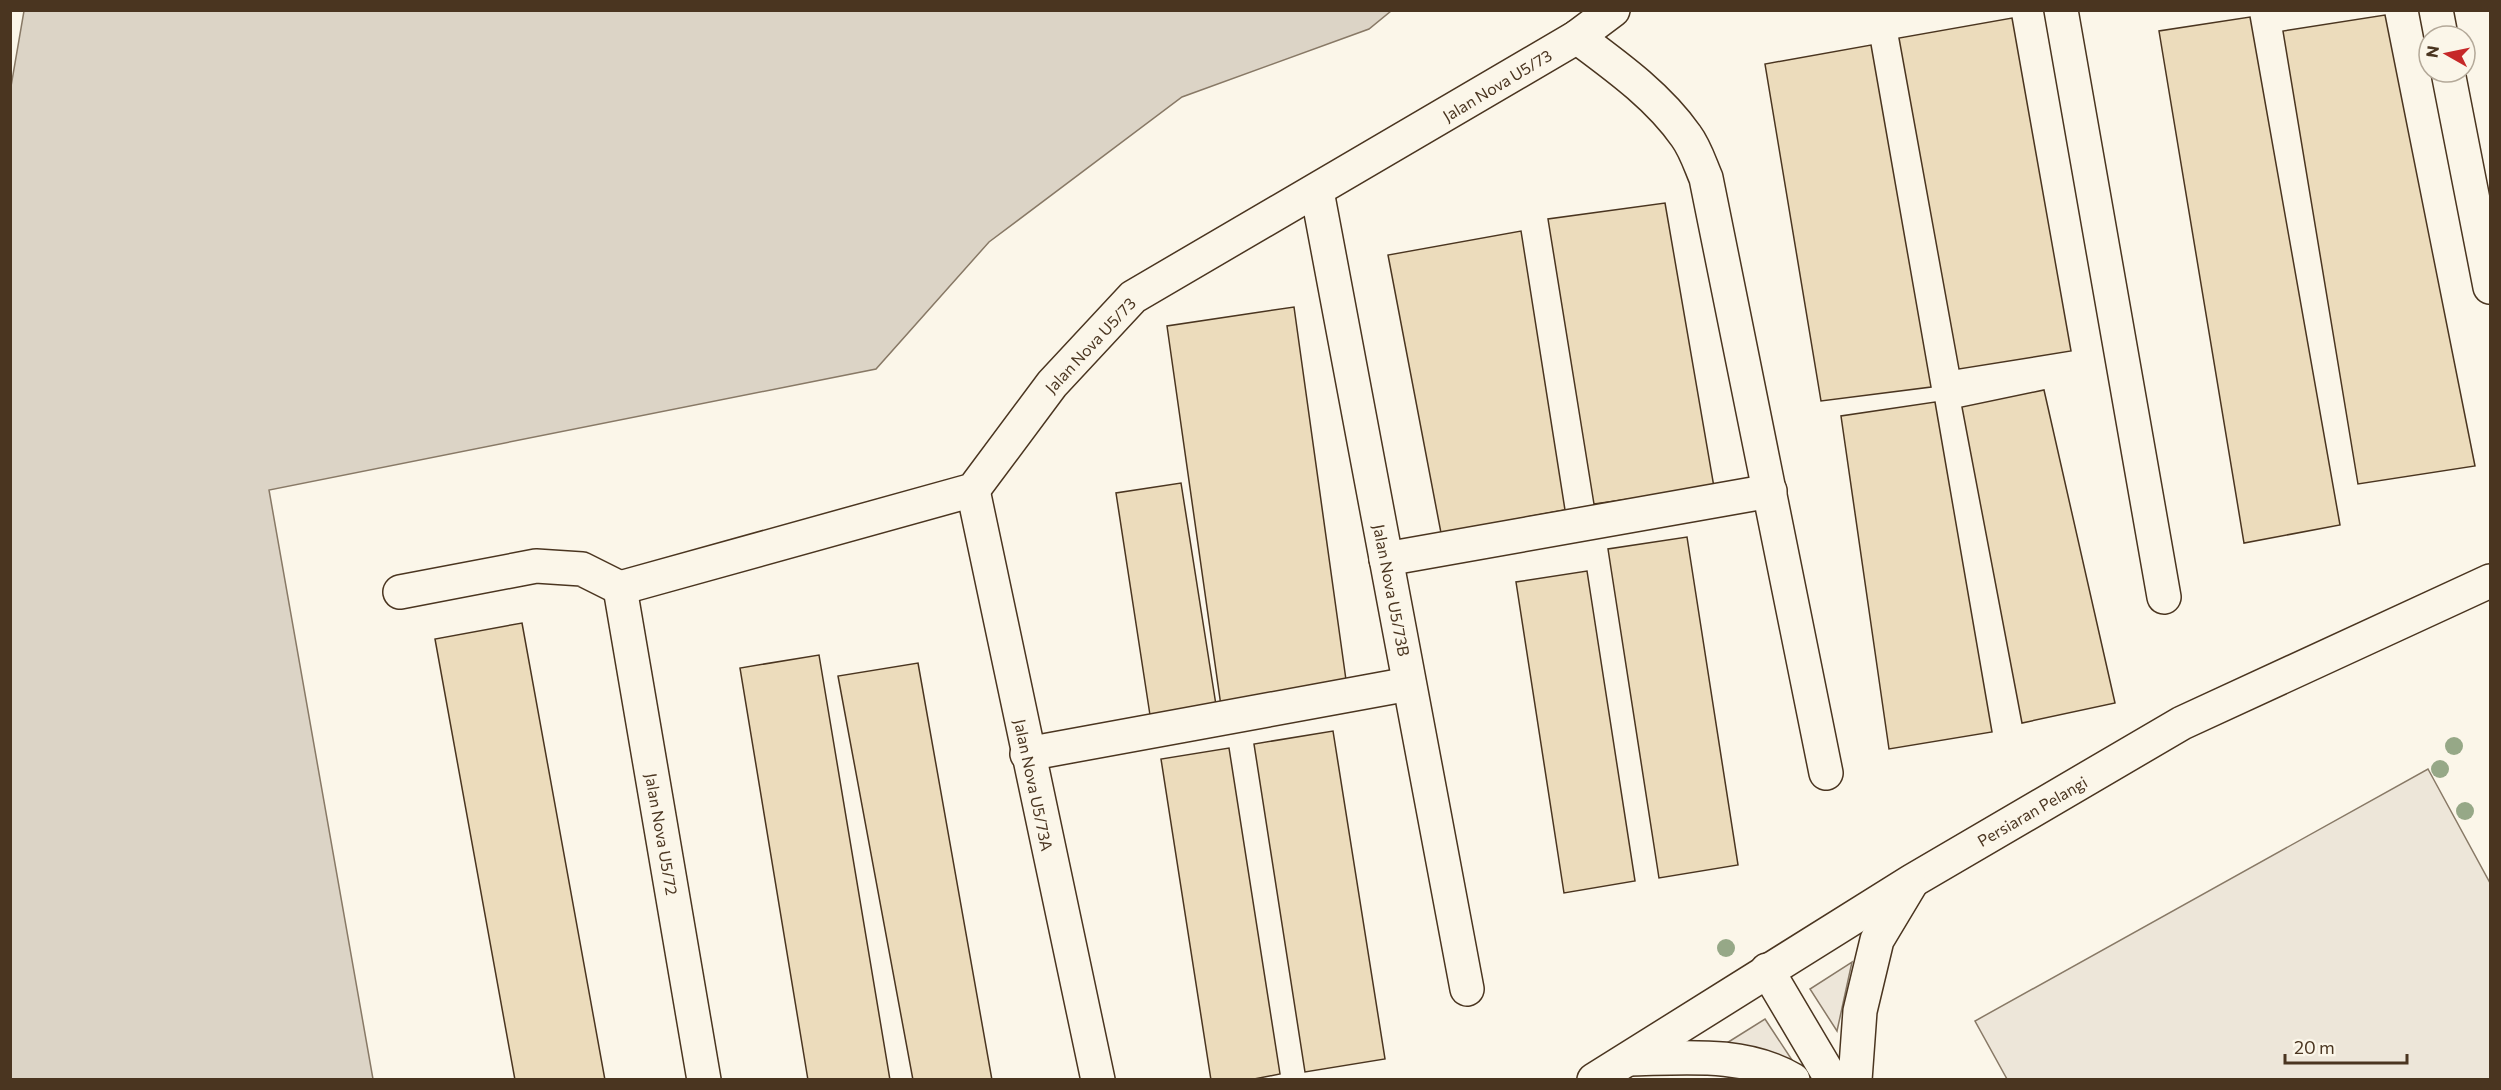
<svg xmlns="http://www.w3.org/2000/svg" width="2501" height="1090" viewBox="0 0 2501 1090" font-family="Commissioner,sans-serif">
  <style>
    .green { fill: #ede6d9; stroke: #887966; stroke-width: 1.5 }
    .water { fill: #dcd4c6; stroke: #887966; stroke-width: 1.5 }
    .building { fill: #ecdcbc; stroke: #4a3520; stroke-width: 1.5 }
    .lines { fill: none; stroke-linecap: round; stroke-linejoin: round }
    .minor-casing { stroke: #4a3520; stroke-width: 36 }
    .minor { stroke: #fbf6e9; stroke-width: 33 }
    .tree { fill: #96a887 }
    .labels { text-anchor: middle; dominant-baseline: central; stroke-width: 4.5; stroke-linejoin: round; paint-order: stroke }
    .street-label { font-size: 16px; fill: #4a3520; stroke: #fbf6e9 }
  </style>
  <rect width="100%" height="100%" fill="#fbf6e9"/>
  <g class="green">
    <path d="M2428 769 2490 883V1079H2007L1975 1021Z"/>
    <path d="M1852 962 1837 1031 1810 989Z"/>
    <path d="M1765 1019 1792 1060 1722 1046Z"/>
  </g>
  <path class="water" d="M24 11V10L1391 11 1369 29 1182 97 989 242 876 369 269 490 373 1079 11 1080 10 92Z"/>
  <g class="building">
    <path d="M2385 15 2475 466 2358 484 2283 31Z"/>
    <path d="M2250 17 2340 525 2244 543 2159 31Z"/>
    <path d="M2012 18 2071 351 1959 369 1899 38Z"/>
    <path d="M1871 45 1931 387 1821 401 1765 64Z"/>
    <path d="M1665 203 1714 487 1594 504 1548 219Z"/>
    <path d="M1521 231 1565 510 1441 533 1388 255Z"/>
    <path d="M1294 307 1347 687 1221 706 1167 326Z"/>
    <path d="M2044 390 2115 703 2022 723 1962 407Z"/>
    <path d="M1935 402 1992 732 1889 749 1841 416Z"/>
    <path d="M1181 483 1216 705 1150 715 1116 493Z"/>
    <path d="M1687 537 1738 865 1659 878 1608 549Z"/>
    <path d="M1587 571 1635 881 1564 893 1516 582Z"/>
    <path d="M522 623 605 1080H515L435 639Z"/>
    <path d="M819 655 890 1080H808L740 668Z"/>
    <path d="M918 663 992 1080H913L838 676Z"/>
    <path d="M1333 731 1385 1059 1305 1072 1254 744Z"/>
    <path d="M1229 748 1280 1074 1249 1080H1211L1161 759Z"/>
  </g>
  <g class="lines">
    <defs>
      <g id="minor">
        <path d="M2061 10 2164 597"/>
        <path d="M2436 10 2441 36"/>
        <path d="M1577 37C1616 66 1658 96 1686 136 1695 148 1700 164 1706 178L1826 773"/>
        <path d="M2448 72 2490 287"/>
        <path d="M1317 191 1467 989"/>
        <path d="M973 490 1098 1080"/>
        <path d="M1386 559 1770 491"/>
        <path d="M620 588 973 490 1052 384 1133 297 1577 37 1613 10"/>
        <path d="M620 588 704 1080"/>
        <path d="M400 592 536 566 582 569 620 588"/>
        <path d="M1027 754 1409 684"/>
        <path d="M1767 970 1832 1080"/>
        <path d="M1629 1059C1684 1058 1744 1051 1793 1080"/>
        <path d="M1594 1080 1912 881 2182 723 2490 581"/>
        <path d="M1855 1080 1860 1011 1877 940 1910 885"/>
      </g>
    </defs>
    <use href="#minor" class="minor-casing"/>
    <use href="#minor" class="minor"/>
  </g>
  <g class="tree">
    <circle cx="2454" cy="746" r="9"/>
    <circle cx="2440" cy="769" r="9"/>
    <circle cx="2465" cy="811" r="9"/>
    <circle cx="1726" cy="948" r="9"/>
  </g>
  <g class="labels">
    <g class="street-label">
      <text transform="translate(1497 85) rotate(-31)">Jalan Nova U5/73</text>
      <text transform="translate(1090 345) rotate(-47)">Jalan Nova U5/73</text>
      <text transform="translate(1392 590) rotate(79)">Jalan Nova U5/73B</text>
      <text transform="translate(1034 785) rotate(78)">Jalan Nova U5/73A</text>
      <text transform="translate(2032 811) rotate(-30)">Persiaran Pelangi</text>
      <text transform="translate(662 834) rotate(80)">Jalan Nova U5/72</text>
    </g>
  </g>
  <rect width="2501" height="1090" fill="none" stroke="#4a3520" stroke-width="24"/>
  <g transform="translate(2447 54) rotate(279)"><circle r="28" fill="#fbf6e9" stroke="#b4a999" stroke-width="1.5"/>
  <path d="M0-4.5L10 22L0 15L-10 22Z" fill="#c62828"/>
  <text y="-9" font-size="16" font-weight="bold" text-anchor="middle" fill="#4a3520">N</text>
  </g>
  <path d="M2285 1054v9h122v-9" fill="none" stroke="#4a3520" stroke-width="3"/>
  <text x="2294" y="1054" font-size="18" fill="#4a3520" stroke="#fbf6e9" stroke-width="4.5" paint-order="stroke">20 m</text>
</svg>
